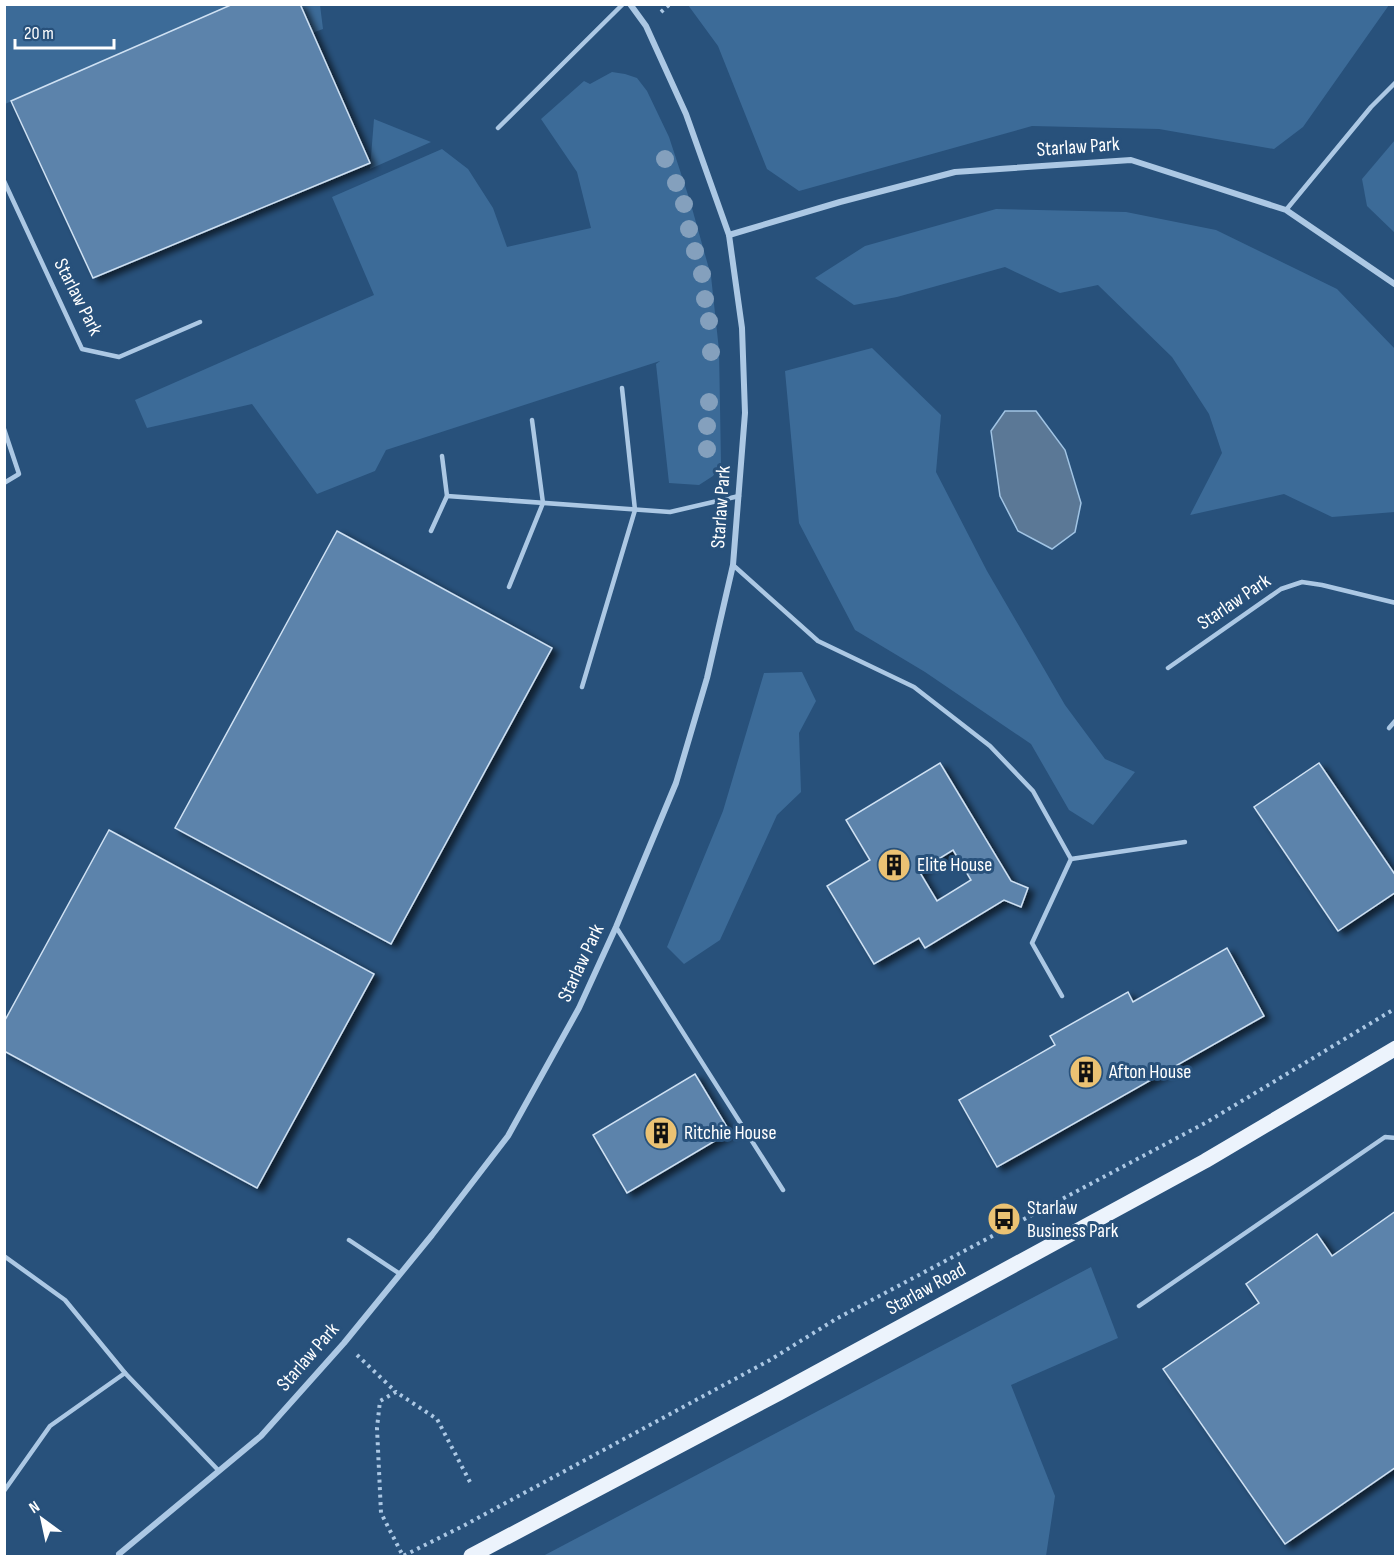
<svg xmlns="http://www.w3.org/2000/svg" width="1400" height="1561" viewBox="0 0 1400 1561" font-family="'Sofia Sans Condensed',sans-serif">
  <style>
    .green { fill: #3c6b98 }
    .water { fill: #5b7896; stroke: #a1c4e4; stroke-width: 1.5 }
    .building { fill: #5c83ab; stroke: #cfe1f3; stroke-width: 1.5; fill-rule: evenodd; filter: url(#shadow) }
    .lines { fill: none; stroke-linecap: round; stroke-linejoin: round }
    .path { stroke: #acc8e4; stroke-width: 4; stroke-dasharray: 3 4.5; stroke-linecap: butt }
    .service { stroke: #acc8e4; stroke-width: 4.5 }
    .minor { stroke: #acc8e4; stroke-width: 6 }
    .primary { stroke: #ecf3fc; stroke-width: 15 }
    .tree { fill: #84a0bd }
    .labels { text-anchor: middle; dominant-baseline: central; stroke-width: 6; stroke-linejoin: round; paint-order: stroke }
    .street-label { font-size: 20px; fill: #fff; stroke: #28517b }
    .poi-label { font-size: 20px; fill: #fff; stroke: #28517b; text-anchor: start }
  </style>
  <defs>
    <filter id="shadow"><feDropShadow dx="6" dy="4" stdDeviation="3" flood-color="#0009"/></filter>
  </defs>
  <rect width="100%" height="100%" fill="#28517b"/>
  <g class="green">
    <path d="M5 5H233L5 104Z"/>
    <path d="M300 5H320L323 29 312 33Z"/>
    <path d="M688 5H1389L1303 127 1274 149 1159 129 1032 126 799 191 767 169 718 46Z"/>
    <path d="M612 72 625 74 637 78 647 91 669 137 690 201 711 276 719 350 721 463 713 476 699 485 669 483 656 364 660 361 386 450 375 471 317 494 252 404 147 428 135 400 374 295 332 197 442 149 468 169 493 208 507 247 591 228 577 172 541 119 584 81 590 84Z"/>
    <path d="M374 119 431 142 370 169Z"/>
    <path d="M1395 140V233L1367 206 1362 179Z"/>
    <path d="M996 209 1126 212 1216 230 1337 289 1395 349V512L1332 517 1284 494 1190 515 1222 453 1209 414 1172 357 1098 285 1060 293 1005 267 897 297 854 305 815 278 865 246Z"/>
    <path d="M872 348 941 415 936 472 987 571 1065 705 1105 759 1135 772 1093 825 1069 810 1031 744 925 672 855 630 799 523 785 371Z"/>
    <path d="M802 672 816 701 799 733 801 792 777 815 720 940 684 964 667 947 723 811 764 673Z"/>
    <path d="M1091 1267 1118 1338 1011 1385 1055 1496 1046 1556H543Z"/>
  </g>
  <path class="water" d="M1005 411H1036L1065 450 1081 503 1075 532 1052 549 1018 531 1000 496 991 431Z"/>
  <g class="building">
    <path d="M233 4H300L370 163 93 278 11 101Z"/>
    <path d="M337 531 552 648 391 944 175 828Z"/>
    <path d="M940 763 1011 881 1028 888 1021 907 1004 900 925 948 919 938 874 964 827 886 870 860 846 820ZM953 850 971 880 937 901 919 871Z"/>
    <path d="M1319 763 1396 876V892L1338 931 1254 807Z"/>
    <path d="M109 830 374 974 257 1188 4 1051V1022Z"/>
    <path d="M1227 948 1264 1016 997 1167 959 1100 1055 1045 1050 1036 1128 992 1133 1002Z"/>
    <path d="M695 1074 730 1132 627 1193 593 1135Z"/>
    <path d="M1396 1211V1467L1285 1544 1163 1369 1259 1303 1246 1284 1317 1234 1332 1256Z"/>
  </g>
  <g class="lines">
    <g class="path">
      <path d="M661 12 670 4"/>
      <path d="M357 1355 396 1392"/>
      <path d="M470 1482 437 1419 396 1392 380 1401 377 1428 381 1513 403 1556 463 1526 770 1360 836 1319 1207 1122 1396 1008"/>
    </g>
    <g class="service">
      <path d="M498 128 623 4"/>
      <path d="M4 181 82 349 119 357 200 322"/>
      <path d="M1286 210 1371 107 1396 82"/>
      <path d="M4 429 19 474 4 483"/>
      <path d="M447 496 670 512 739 496"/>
      <path d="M431 531 447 496 442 456"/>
      <path d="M733 565 818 641 914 687 990 746 1033 791 1071 859 1032 943 1062 996"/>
      <path d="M509 587 543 503 532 420"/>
      <path d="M1168 668 1281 589 1302 582 1322 585 1396 603"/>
      <path d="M582 687 635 510 622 388"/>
      <path d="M1389 728 1396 720"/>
      <path d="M1071 859 1185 842"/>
      <path d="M616 927 783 1190"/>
      <path d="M349 1240 400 1274"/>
      <path d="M4 1256 65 1300 125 1373"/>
      <path d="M1139 1306 1385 1137 1396 1138"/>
      <path d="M4 1491 50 1426 125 1373 219 1471"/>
    </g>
    <g class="minor">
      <path d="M630 4 646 26 686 114 729 235 840 202 955 172 1131 160 1286 210 1396 285"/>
      <path d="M119 1554 261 1436 344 1343 432 1235 508 1136 579 1008 616 927 676 783 707 678 733 565 745 413 742 328 729 235"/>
    </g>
    <path class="primary" d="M471 1556 779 1393 1205 1161 1396 1048"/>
  </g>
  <g class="tree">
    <circle cx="665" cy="159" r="9"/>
    <circle cx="676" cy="183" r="9"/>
    <circle cx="684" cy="204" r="9"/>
    <circle cx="689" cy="229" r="9"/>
    <circle cx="695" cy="251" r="9"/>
    <circle cx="702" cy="274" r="9"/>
    <circle cx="705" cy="299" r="9"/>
    <circle cx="709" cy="321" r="9"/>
    <circle cx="711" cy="352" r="9"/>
    <circle cx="709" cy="402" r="9"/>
    <circle cx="707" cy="426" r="9"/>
    <circle cx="707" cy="449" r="9"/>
  </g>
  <defs>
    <symbol id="building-disc" viewBox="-11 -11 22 22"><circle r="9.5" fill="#ebc273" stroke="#28517b"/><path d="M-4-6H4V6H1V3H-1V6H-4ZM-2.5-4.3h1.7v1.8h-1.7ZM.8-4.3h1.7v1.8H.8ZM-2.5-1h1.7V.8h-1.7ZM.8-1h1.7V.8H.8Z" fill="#111"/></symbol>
    <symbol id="bus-disc" viewBox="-11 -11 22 22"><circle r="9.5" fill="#ebc273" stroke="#28517b"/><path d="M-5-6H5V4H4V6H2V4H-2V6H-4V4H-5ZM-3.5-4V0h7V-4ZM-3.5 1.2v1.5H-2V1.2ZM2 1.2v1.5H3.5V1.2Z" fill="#111"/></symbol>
  </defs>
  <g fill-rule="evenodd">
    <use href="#building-disc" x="875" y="846" width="38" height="38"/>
    <use href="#building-disc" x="1067" y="1053" width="38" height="38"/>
    <use href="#building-disc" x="642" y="1114" width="38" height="38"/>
    <use href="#bus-disc" x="985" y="1200" width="38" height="38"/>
  </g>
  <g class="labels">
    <g class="street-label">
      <text transform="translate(1078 147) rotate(-4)">Starlaw Park</text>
      <text transform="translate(78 297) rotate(63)">Starlaw Park</text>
      <text transform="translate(721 507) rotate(-86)">Starlaw Park</text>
      <text transform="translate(1234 602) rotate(-34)">Starlaw Park</text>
      <text transform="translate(581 963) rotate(-65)">Starlaw Park</text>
      <text transform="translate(926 1289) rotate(-29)">Starlaw Road</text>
      <text transform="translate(308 1357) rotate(-49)">Starlaw Park</text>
    </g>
    <g class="poi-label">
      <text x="917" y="865">Elite House</text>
      <text x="1109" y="1072">Afton House</text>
      <text x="684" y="1133">Ritchie House</text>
      <text x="1027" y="1208">Starlaw<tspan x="1027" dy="23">Business Park</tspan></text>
    </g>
  </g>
  <rect width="1400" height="1561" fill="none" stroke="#ffffff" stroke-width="12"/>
  <g transform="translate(42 1519) rotate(327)" stroke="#28517b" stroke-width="4.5" paint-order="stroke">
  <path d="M0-4.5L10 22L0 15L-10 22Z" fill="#ffffff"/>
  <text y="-9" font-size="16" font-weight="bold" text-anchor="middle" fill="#ffffff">N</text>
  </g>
  <path d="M15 39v9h99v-9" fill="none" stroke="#ffffff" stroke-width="3"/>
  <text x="24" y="39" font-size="18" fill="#ffffff" stroke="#28517b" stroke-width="4.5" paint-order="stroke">20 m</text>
</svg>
